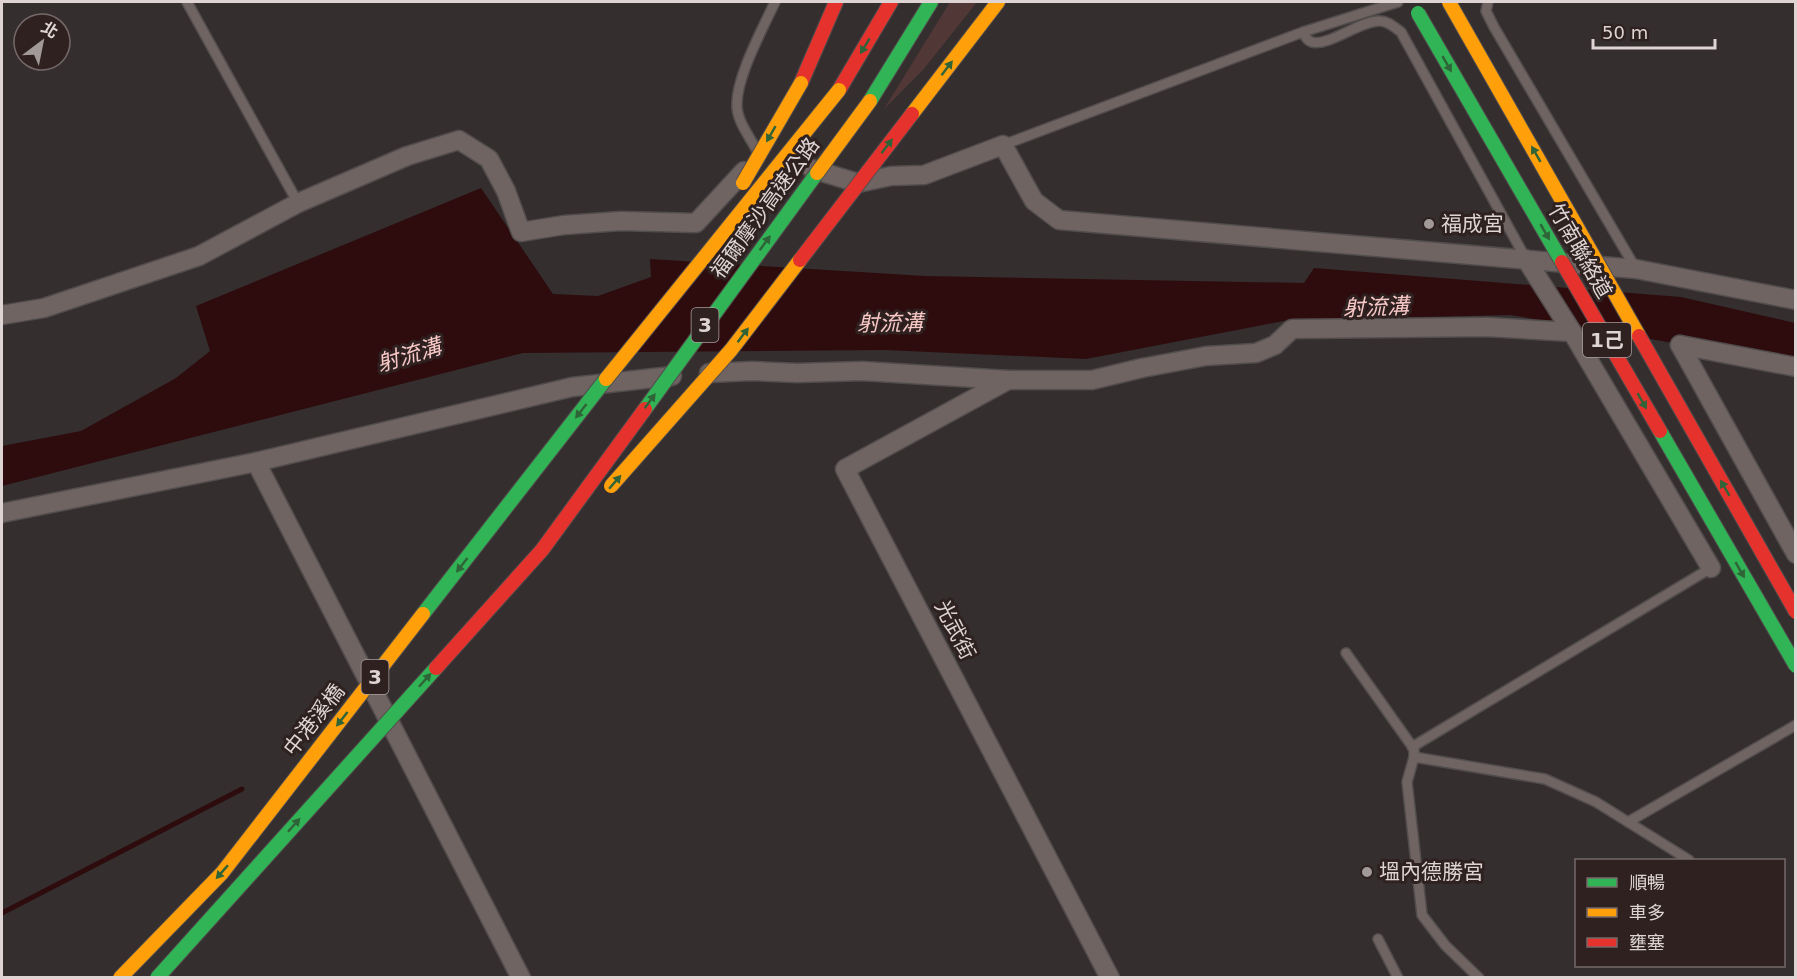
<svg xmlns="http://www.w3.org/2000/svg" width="1797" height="979" viewBox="0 0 1797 979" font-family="'DejaVu Sans','Noto Sans TC',sans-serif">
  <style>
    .green { fill: #513836 }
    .water { fill: #2e0c0e }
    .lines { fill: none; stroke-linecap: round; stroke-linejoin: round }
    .stream { stroke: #2e0c0e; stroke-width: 5 }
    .lane-casing { stroke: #524d4d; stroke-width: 12 }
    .street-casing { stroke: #524d4d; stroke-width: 21 }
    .fast-casing { stroke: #524d4d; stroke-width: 16 }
    .slow-casing { stroke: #524d4d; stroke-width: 16 }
    .jam-casing { stroke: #524d4d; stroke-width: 16 }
    .lane { stroke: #706463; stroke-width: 9 }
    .street { stroke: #706463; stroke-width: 18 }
    .fast { stroke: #30b455; stroke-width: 14 }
    .slow { stroke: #ff9f0a; stroke-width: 14 }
    .jam { stroke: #e5322d; stroke-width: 14 }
    .fast-bridge-casing { stroke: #524d4d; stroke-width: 16; stroke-linecap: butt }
    .slow-bridge-casing { stroke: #524d4d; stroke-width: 16; stroke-linecap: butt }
    .jam-bridge-casing { stroke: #524d4d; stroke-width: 16; stroke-linecap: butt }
    .fast-bridge { stroke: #30b455; stroke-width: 14 }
    .slow-bridge { stroke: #ff9f0a; stroke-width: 14 }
    .jam-bridge { stroke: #e5322d; stroke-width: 14 }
    .oneway { fill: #2f6338 }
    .poi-dot { fill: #a29a99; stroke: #2e2120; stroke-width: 2 }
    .labels { text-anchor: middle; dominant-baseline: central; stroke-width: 6; stroke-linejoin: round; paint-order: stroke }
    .shield { fill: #2e2120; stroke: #a89e9d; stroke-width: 1.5 }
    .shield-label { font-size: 20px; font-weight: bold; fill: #ddd4d3 }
    .street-label { font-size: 21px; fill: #ddd4d3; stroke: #2e2120 }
    .poi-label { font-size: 21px; fill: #ddd4d3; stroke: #2e2120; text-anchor: start }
    .water-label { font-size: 22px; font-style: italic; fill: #f7c8c6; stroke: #2e2120 }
  </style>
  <rect width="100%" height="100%" fill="#342e2e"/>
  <path class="green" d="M950 2H977L923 70 884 109Z"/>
  <path class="water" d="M481 188 553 294 598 296 651 277 650 259 925 276 1304 283 1314 268 1681 297 1795 323V364L1511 315 1289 320 1086 359 885 350 523 353 2 486V446L81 431 176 378 210 351 196 306Z"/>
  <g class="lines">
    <path class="stream" d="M2 913 242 789"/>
    <defs>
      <g id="lane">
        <path d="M187 2 298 203"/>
        <path d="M1488 2 1486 11 1494 27 1636 269"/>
        <path d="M1303 32C1305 36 1307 41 1312 42 1328 47 1361 20 1380 21 1388 21 1394 27 1401 32L1526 259"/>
        <path d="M1003 145 1303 32 1398 2"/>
        <path d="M756 149C749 136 738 122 737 107 735 79 763 28 775 2"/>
        <path d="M1346 653 1414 749V757L1407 782 1422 915 1445 945 1479 978"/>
        <path d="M1412 747 1711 568"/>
        <path d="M1414 757 1545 779 1596 802 1689 860"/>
        <path d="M1628 822 1796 725"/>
        <path d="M1378 939 1398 978"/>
      </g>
      <g id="street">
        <path d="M812 169 858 183 891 176 924 175 1003 145 1034 201 1059 220 1636 269 1796 300"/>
        <path d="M1526 259 1572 332 1711 568"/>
        <path d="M2 315 44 308 199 256 298 203 407 156 459 140 489 159 506 191 521 232 564 225 621 221 696 223 744 171"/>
        <path d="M1680 345 1796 554"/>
        <path d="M1680 345 1796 367"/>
        <path d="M709 373 752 371 797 373 862 371 1008 380H1092L1142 368 1206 356 1256 353 1275 345 1292 329 1487 327 1572 332"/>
        <path d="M1008 380 845 469 1110 978"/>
        <path d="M256 462 521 978"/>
        <path d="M2 513 256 462 572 387 672 376"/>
      </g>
      <path id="fast" d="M870 101 931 2"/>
      <path id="slow" d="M912 114 998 2"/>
      <g id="jam">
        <path d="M801 83 836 2"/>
        <path d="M839 90 891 2"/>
      </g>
    </defs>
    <use href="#lane" class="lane-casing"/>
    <use href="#street" class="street-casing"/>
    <use href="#fast" class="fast-casing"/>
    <use href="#slow" class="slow-casing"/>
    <use href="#jam" class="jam-casing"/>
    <use href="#lane" class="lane"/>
    <use href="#street" class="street"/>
    <use href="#fast" class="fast"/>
    <use href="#slow" class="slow"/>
    <use href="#jam" class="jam"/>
    <defs>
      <g id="fast-bridge">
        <path d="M1418 13 1562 262"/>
        <path d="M645 409 817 173"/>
        <path d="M1660 431 1796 666"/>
        <path d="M423 614 606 379"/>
        <path d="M157 978 436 668"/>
      </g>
      <g id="slow-bridge">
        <path d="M1449 2 1639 336"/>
        <path d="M817 173 870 101"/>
        <path d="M743 183 801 83"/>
        <path d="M606 379 839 90"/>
        <path d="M611 486 731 350 800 260"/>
        <path d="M120 978 222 873 423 614"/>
      </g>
      <g id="jam-bridge">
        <path d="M800 260 912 114"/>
        <path d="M1562 262 1660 431"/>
        <path d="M1639 336 1796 612"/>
        <path d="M436 668 542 550 645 409"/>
      </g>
    </defs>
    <use href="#fast-bridge" class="fast-bridge-casing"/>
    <use href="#slow-bridge" class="slow-bridge-casing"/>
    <use href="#jam-bridge" class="jam-bridge-casing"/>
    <use href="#fast-bridge" class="fast-bridge"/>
    <use href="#slow-bridge" class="slow-bridge"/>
    <use href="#jam-bridge" class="jam-bridge"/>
  </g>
  <defs><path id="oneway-solid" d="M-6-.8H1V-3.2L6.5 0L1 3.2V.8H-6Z" transform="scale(1.5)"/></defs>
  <g class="oneway">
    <use href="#oneway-solid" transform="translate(865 46) rotate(121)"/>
    <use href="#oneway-solid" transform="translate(1447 64) rotate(60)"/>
    <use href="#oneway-solid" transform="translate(947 68) rotate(-53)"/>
    <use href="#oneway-solid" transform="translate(771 134) rotate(120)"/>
    <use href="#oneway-solid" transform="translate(887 146) rotate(-53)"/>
    <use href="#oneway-solid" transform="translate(1536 154) rotate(-120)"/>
    <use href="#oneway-solid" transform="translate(1545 232) rotate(60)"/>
    <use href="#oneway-solid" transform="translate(765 243) rotate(-54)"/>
    <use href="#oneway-solid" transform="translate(743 335) rotate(-53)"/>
    <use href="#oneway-solid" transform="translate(650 401) rotate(-54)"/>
    <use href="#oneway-solid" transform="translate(1642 401) rotate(60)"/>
    <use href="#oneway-solid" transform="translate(581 411) rotate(128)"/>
    <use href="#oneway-solid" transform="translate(615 482) rotate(-49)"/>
    <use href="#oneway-solid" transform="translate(1725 488) rotate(-120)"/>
    <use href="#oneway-solid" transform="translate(462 565) rotate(128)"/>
    <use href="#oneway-solid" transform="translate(1740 570) rotate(60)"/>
    <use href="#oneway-solid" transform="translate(425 680) rotate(-48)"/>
    <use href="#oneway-solid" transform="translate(342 719) rotate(128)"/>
    <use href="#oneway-solid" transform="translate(294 825) rotate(-48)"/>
    <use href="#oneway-solid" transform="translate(222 872) rotate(131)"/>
  </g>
  <g class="poi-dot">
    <circle cx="1429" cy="224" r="6"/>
    <circle cx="1367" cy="872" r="6"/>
  </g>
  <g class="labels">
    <g class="shield">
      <rect x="691.5" y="308" width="27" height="34" rx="4.5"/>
      <rect x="1583" y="323" width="48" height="34" rx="4.5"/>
      <rect x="361.5" y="660" width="27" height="34" rx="4.5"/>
    </g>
    <g class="shield-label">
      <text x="705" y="325">3</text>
      <text x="1607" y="340">1己</text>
      <text x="375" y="677">3</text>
    </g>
    <g class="street-label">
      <text transform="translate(765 208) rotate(-54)">福爾摩沙高速公路</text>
      <text transform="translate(1580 251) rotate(60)">竹南聯絡道</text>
      <text transform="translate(955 630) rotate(63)">光武街</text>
      <text transform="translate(314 720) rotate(-52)">中港溪橋</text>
    </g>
    <g class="poi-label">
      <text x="1441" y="224">福成宮</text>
      <text x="1379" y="872">塭內德勝宮</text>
    </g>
    <g class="water-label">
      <text transform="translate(1376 307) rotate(-2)">射流溝</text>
      <text transform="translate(890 323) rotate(-1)">射流溝</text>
      <text transform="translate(409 355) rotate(-17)">射流溝</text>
    </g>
  </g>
  <rect width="1797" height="979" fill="none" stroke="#ddd4d3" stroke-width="6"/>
  <rect x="1575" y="859" width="210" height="108" fill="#2e2120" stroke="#746968" stroke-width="1.5"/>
  <rect x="1587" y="878" width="30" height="9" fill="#30b455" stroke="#746968" stroke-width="1.5"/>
  <text x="1629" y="889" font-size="18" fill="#ddd4d3">順暢</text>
  <rect x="1587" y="908" width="30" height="9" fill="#ff9f0a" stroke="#746968" stroke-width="1.5"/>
  <text x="1629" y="919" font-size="18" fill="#ddd4d3">車多</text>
  <rect x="1587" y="938" width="30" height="9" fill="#e5322d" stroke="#746968" stroke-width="1.5"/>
  <text x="1629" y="949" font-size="18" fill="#ddd4d3">壅塞</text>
  <g transform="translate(42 42) rotate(32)"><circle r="28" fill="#2e2120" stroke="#746968" stroke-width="1.5"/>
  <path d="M0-4.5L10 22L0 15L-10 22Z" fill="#a29a99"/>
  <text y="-9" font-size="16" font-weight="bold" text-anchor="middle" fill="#ddd4d3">北</text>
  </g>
  <path d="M1593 39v9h122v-9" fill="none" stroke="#ddd4d3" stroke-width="3"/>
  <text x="1602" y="39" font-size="18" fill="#ddd4d3" stroke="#2e2120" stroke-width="4.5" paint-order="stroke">50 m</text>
</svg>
